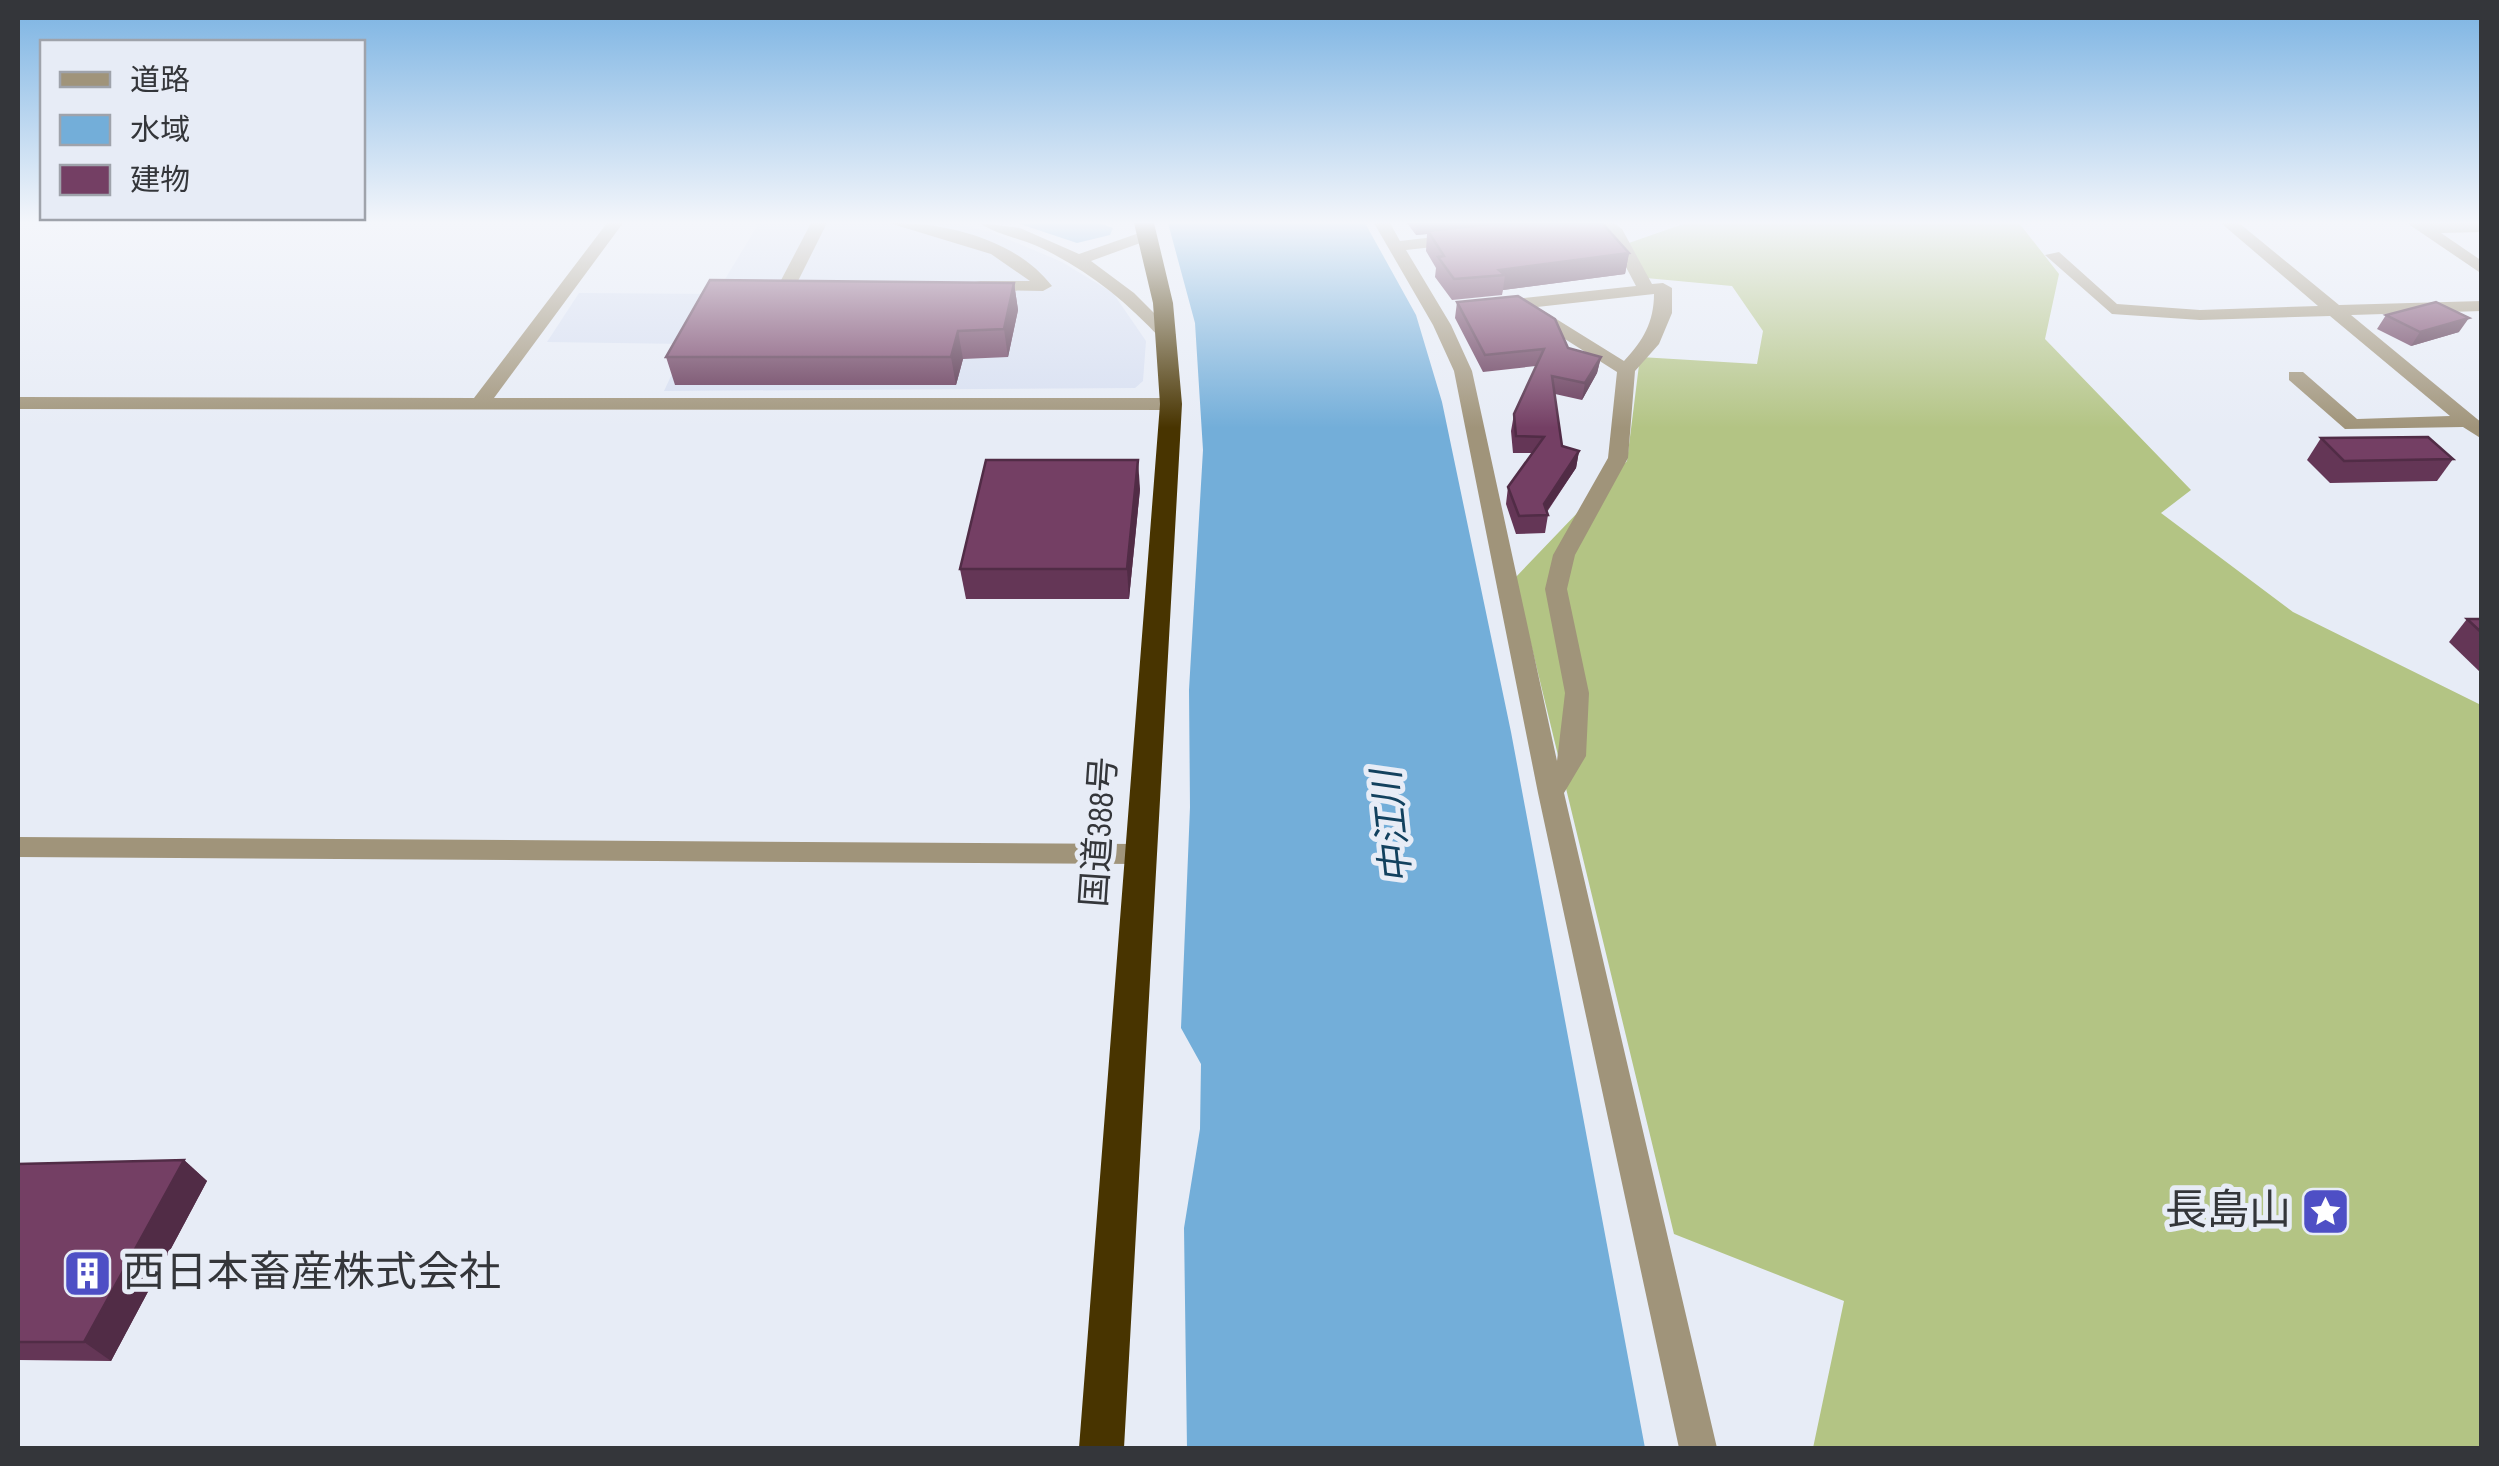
<svg xmlns="http://www.w3.org/2000/svg" width="2499" height="1466" viewBox="0 0 2499 1466" font-family="'Sofia Sans Condensed','Noto Sans JP',sans-serif">
  <style>
    .built { fill: #d7dff1 }
    .forest { fill: #b3c484 }
    .water { fill: #73aed9 }
    .lines { fill: none; stroke-linecap: round; stroke-linejoin: round }
    .minor { fill: #a0947a; fill-rule: evenodd }
    .highway { fill: #483400; fill-rule: evenodd }
    .wall { fill: #643656 }
    .shaded-wall { fill: #512c46 }
    .building { fill: #743f64; stroke: #512c46; stroke-width: 2.5 }
    .labels { text-anchor: middle; dominant-baseline: central; stroke-width: 10; stroke-linejoin: round; paint-order: stroke }
    .street-label { font-size: 35px; fill: #34363a; stroke: #e7ecf6 }
    .water-label { font-size: 38px; font-style: italic; fill: #12415e; stroke: #e7ecf6 }
    .near-poi-label { font-size: 42px; fill: #34363a; stroke: #e7ecf6; text-anchor: end }
  </style>
  <rect width="100%" height="100%" fill="#e7ecf6"/>
  <path class="built" d="M759 223H952L991 232 1062 262 1113 293 1146 341 1143 381 1135 388 664 391 686 344 547 342 579 293 716 294Z"/>
  <path class="forest" d="M1686 223H2019L2059 274 2045 339 2191 490 2161 513 2293 612 2481 705V1448H1813L1844 1301 1674 1234 1515 578 1627 461 1640 357 1757 364 1763 331 1732 286 1646 278 1626 244Z"/>
  <g class="water">
    <path d="M1017 223H1099L1113 228 1110 235 1077 243Z"/>
    <path d="M1168 223H1365L1416 315 1442 402 1511 732 1645 1448H1187L1184 1228 1200 1129 1201 1064 1181 1028 1190 807 1189 690 1203 450 1195 323Z"/>
  </g>
  <g class="lines">
    <g class="minor">
      <path d="M607 223H623L494 398H1171L1181 404 1171 410 18 409V397L474 398Z"/>
      <path d="M811 223H827L798 281H816L825 286 816 291 781 290 778 286Z"/>
      <path d="M889 223C945 222 1016 239 1052 286L1043 291 975 290V282L981 281H1030L991 254Z"/>
      <path d="M980 223 1020 228 1079 254 1142 232H1154V238L1091 261 1134 293 1176 335 1167 340 1161 339C1125 300 1085 268 1037 246 1019 238 995 234 980 223Z"/>
      <path d="M1374 223H1390L1400 241 1460 234 1468 239 1460 244 1406 250 1451 325 1472 371 1557 761 1565 693 1545 589 1553 555 1608 458 1617 372 1527 315 1526 308 1496 311 1487 306 1496 301 1636 286 1609 235 1596 223H1614L1622 229 1652 284 1663 283 1672 288V313L1659 344 1635 371 1628 458 1575 555 1567 589 1589 693 1586 756 1564 793 1717 1448H1679L1538 793 1454 371 1433 325ZM1654 294C1654 322 1643 341 1624 361L1537 307Z"/>
      <path d="M2221 223H2239L2339 305 2482 301V311L2351 315 2482 423V439L2463 427 2345 429 2289 380V372H2303L2357 419 2450 416 2330 316 2200 320 2112 314 2045 255 2059 252 2117 304 2200 310 2318 306Z"/>
      <path d="M2407 223H2482V232L2441 233 2482 261V274Z"/>
      <path d="M18 837 1138 844 1148 847 1152 854 1148 861 1138 864 18 857Z"/>
    </g>
    <path class="highway" d="M1134 223H1154L1173 303 1182 404 1124 1448H1079L1160 404 1153 303Z"/>
  </g>
  <g class="wall">
    <path d="M1407 223H1602L1629 253 1625 274 1503 290 1502 295 1452 300 1435 277 1436 268 1426 251 1427 234 1416 235Z"/>
    <path d="M1014 283 1018 310 1008 357 963 359 956 385H675L666 357Z"/>
    <path d="M1457 302 1568 348 1601 357 1597 373 1582 400 1555 394 1562 446 1579 451 1576 468 1547 512 1548 515 1545 533 1516 534 1506 504 1508 487 1532 453H1513L1511 431 1514 414 1536 366 1483 372 1455 318Z"/>
    <path d="M2386 315 2459 332 2411 346 2377 329Z"/>
    <path d="M2321 438 2453 459 2437 481 2330 483 2307 460Z"/>
    <path d="M1140 489 1129 599H966L960 569Z"/>
    <path d="M2467 619H2482V674L2449 642Z"/>
    <path d="M184 1160 207 1181 111 1361 18 1360V1164Z"/>
  </g>
  <g class="shaded-wall">
    <path d="M1417 223H1526L1428 231 1427 234 1416 235Z"/>
    <path d="M1629 253 1625 274 1503 290 1505 275 1499 270Z"/>
    <path d="M1014 283 1018 310 1008 357 1004 329Z"/>
    <path d="M2469 318 2459 332 2411 346 2420 332Z"/>
    <path d="M958 331 963 359 956 385 951 357Z"/>
    <path d="M1601 357 1597 373 1582 400 1585 383Z"/>
    <path d="M1579 451 1576 468 1544 515V504Z"/>
    <path d="M1138 460 1140 489 1129 599 1127 569Z"/>
    <path d="M184 1160 207 1181 111 1361 84 1342Z"/>
  </g>
  <g class="building">
    <path d="M1501 223H1602L1629 253 1499 270 1505 275 1454 279 1438 257 1444 256 1428 231Z"/>
    <path d="M710 280 1014 283 1004 329 958 331 951 357H666Z"/>
    <path d="M1518 296 1555 319 1568 348 1601 357 1585 383 1552 376 1562 446 1579 451 1544 504 1548 515 1519 516 1508 487 1544 437 1516 436 1514 414 1544 349 1485 355 1457 302Z"/>
    <path d="M2436 302 2469 318 2420 332 2386 315Z"/>
    <path d="M2428 437 2453 459 2344 461 2321 438Z"/>
    <path d="M986 460H1138L1127 569H960Z"/>
    <path d="M2467 619H2482V633Z"/>
    <path d="M184 1160 84 1342H18V1164Z"/>
  </g>
  <linearGradient id="sky" x2="0" y2="1"><stop stop-color="#79b2e2"/><stop offset="0.52" stop-color="#f4f6fb"/><stop offset="1" stop-color="#f4f6fb" stop-opacity="0"/></linearGradient>
  <rect width="2499" height="428" fill="url(#sky)"/>
  <defs>
    <symbol id="sight-square" viewBox="-11 -11 22 22"><rect x="-9" y="-9" width="18" height="18" rx="4" fill="#4e4fc5" stroke="#e7ecf6"/><path d="M0-6L1.8-2.2L6-1.7L2.9 1.2L3.7 5.4L0 3.3L-3.7 5.4L-2.9 1.2L-6-1.7L-1.8-2.2Z" fill="#fff"/></symbol>
    <symbol id="building-square" viewBox="-11 -11 22 22"><rect x="-9" y="-9" width="18" height="18" rx="4" fill="#4e4fc5" stroke="#e7ecf6"/><path d="M-4-6H4V6H1V3H-1V6H-4ZM-2.5-4.3h1.7v1.8h-1.7ZM.8-4.3h1.7v1.8H.8ZM-2.5-1h1.7V.8h-1.7ZM.8-1h1.7V.8H.8Z" fill="#fff"/></symbol>
  </defs>
  <g fill-rule="evenodd">
    <use href="#sight-square" x="2298" y="1184" width="55" height="55"/>
    <use href="#building-square" x="60" y="1246" width="55" height="55"/>
  </g>
  <g class="labels">
    <g class="street-label">
      <text transform="translate(1100 832) rotate(-86)">国道388号</text>
    </g>
    <g class="water-label">
      <text transform="translate(1393 827) rotate(-96)">中江川</text>
    </g>
    <g class="near-poi-label">
      <text x="2291" y="1211">長島山</text>
      <text x="123" y="1273" text-anchor="start">西日本畜産株式会社</text>
    </g>
  </g>
  <rect width="2499" height="1466" fill="none" stroke="#34363a" stroke-width="40"/>
  <rect x="40" y="40" width="325" height="180" fill="#e7ecf6" stroke="#9fa3ab" stroke-width="2.5"/>
  <rect x="60" y="72" width="50" height="15" fill="#a0947a" stroke="#9fa3ab" stroke-width="2.5"/>
  <text x="130" y="90" font-size="30" fill="#34363a">道路</text>
  <rect x="60" y="115" width="50" height="30" fill="#73aed9" stroke="#9fa3ab" stroke-width="2.5"/>
  <text x="130" y="140" font-size="30" fill="#34363a">水域</text>
  <rect x="60" y="165" width="50" height="30" fill="#743f64" stroke="#9fa3ab" stroke-width="2.5"/>
  <text x="130" y="190" font-size="30" fill="#34363a">建物</text>
</svg>
